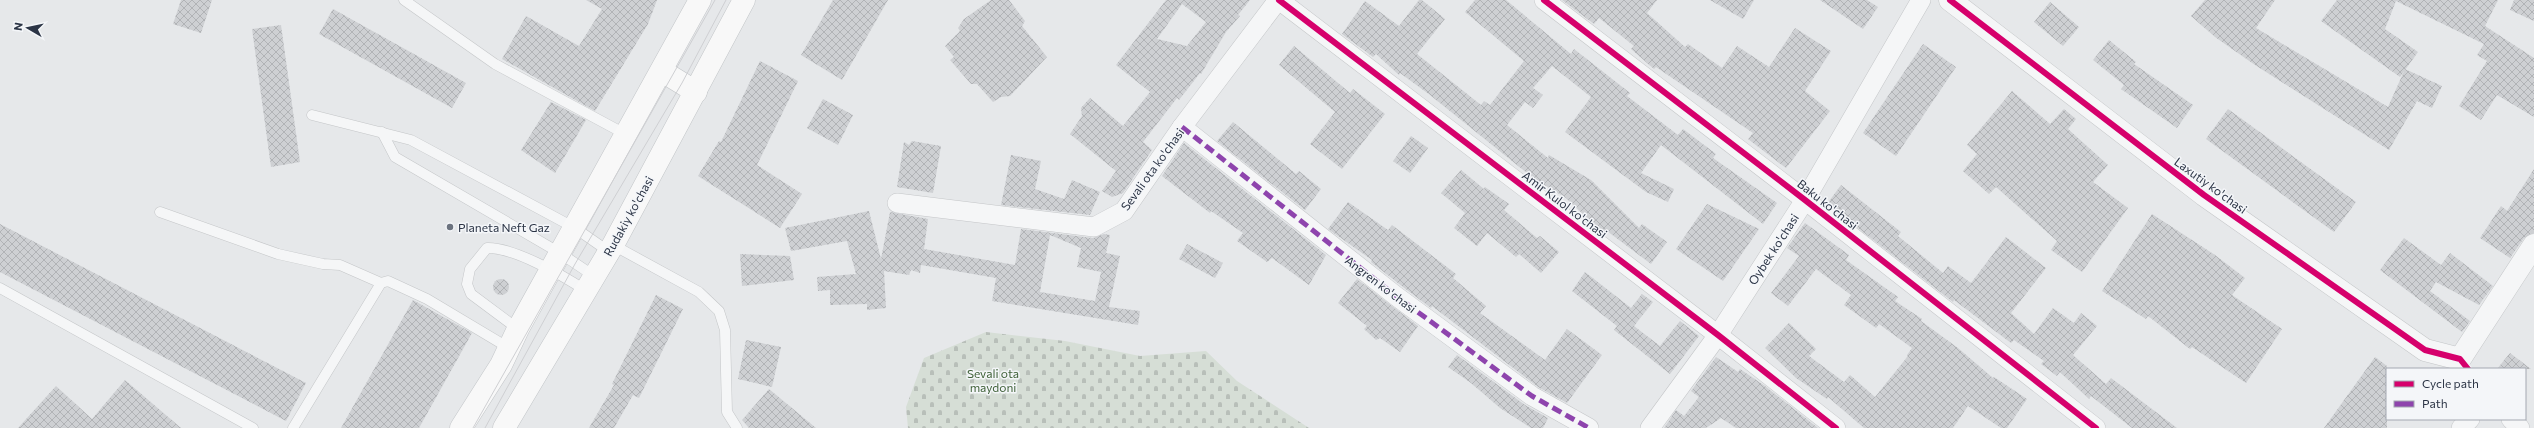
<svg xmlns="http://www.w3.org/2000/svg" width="2534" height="428" viewBox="0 0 2534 428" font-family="Commissioner,sans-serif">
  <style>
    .cemetery { fill: url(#cemetery-stones) }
    .building { fill: url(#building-cross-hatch); fill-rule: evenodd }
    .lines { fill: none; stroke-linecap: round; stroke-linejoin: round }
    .service-casing { stroke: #c4c6c8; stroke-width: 11 }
    .minor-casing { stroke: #c4c6c8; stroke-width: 20 }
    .tertiary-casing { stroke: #c4c6c8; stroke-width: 23 }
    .primary-casing { stroke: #c2c5c8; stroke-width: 23 }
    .service { stroke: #f5f6f7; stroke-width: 10 }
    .minor { stroke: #f5f6f7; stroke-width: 19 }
    .tertiary { stroke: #f5f6f7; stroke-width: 22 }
    .primary { stroke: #f8f8f8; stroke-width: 22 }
    .tram { stroke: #cecfd2; stroke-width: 1 }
    .quiet { stroke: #8e44ad; stroke-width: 5; stroke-dasharray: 10 5; stroke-linecap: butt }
    .cycleway-casing { stroke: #f4f6f9; stroke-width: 8 }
    .cycleway { stroke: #d6006c; stroke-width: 6 }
    .poi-dot { fill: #6c737f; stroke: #f4f6f9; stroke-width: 1.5 }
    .labels { text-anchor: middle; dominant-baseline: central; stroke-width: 3; stroke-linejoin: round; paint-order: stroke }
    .street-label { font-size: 12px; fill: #2b3445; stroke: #f4f6f9 }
    .poi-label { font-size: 12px; fill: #2b3445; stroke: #f4f6f9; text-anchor: start }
    .park-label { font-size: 12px; fill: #3f6138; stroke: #f4f6f9 }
  </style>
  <defs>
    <pattern id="cemetery-stones" width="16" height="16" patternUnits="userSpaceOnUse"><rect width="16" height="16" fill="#d6ded6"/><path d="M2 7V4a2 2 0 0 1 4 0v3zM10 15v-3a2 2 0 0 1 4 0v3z" fill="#b8bfb9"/></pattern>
    <pattern id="building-cross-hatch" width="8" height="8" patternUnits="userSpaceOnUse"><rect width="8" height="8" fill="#ced0d3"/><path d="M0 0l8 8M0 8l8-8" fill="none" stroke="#b1b3b6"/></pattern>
  </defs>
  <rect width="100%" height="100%" fill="#e6e8ea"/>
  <path class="cemetery" d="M986 332 1065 341 1140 356 1206 351 1237 381 1309 428H908L906 407 924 358Z"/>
  <g class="building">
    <path d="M181 0H212L201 33 173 24Z"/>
    <path d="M586 0H657L648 24 595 111 502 59 526 16 579 46 602 9Z"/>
    <path d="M833 0H888L842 80 801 55Z"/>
    <path d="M991 0H1009L1025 21 1022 26 1047 57 1010 96 1001 97 993 102 977 84H971L950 60 954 57 945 46 960 31 958 28 964 19Z"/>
    <path d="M1166 0H1250L1238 15 1240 16 1226 32 1201 74 1200 73 1179 100 1177 98 1143 142 1152 150 1123 193 1112 197 1102 191 1116 171 1070 134 1082 116 1081 108 1090 98 1123 126 1150 92 1116 65ZM1182 4 1206 22 1187 46 1157 39Z"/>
    <path d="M1419 0H1422L1445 19 1417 54 1481 105 1484 101 1490 105 1524 61 1465 12 1475 0H1506L1571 54 1574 49 1630 93 1627 96 1678 135 1683 129 1716 154 1713 158 1777 203 1763 224 1661 145 1641 173 1674 189 1668 202 1646 192 1565 132 1591 97 1552 66 1533 88 1543 95 1533 108 1525 102 1507 125 1548 158 1549 155 1591 180 1639 228 1642 224 1667 242 1651 264 1607 231 1604 234 1566 198 1533 178 1430 95 1400 73 1399 75 1376 54 1373 57 1342 34 1365 1 1399 26Z"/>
    <path d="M1562 0H1657L1647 13 1685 47 1688 44 1722 68 1737 46 1769 67 1795 28 1831 51 1805 91 1830 111 1786 168 1748 139 1753 133 1656 67 1654 69 1631 49 1634 46 1599 18 1594 24Z"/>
    <path d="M1710 0H1754L1743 19Z"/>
    <path d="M1820 0H1867L1878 7 1863 29Z"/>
    <path d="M2205 0H2275L2256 28 2388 107 2405 69 2442 86 2432 108 2417 101 2389 150 2255 65 2215 37 2191 16Z"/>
    <path d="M2337 0H2498L2485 26 2534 58V117L2497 95 2481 120 2459 106 2487 61 2477 55 2484 44 2396 1 2385 29 2418 52 2400 77 2321 21Z"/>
    <path d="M2514 0H2534V21L2510 10Z"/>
    <path d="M2050 2 2079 27 2063 46 2034 22Z"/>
    <path d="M333 9 466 83 452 108 319 34Z"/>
    <path d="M281 25 300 162 271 167 252 29Z"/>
    <path d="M2109 40 2136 62 2134 64 2193 105 2177 128 2121 89 2124 85 2093 60Z"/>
    <path d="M1923 44 1956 67 1896 156 1863 133Z"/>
    <path d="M1294 46 1350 93 1353 89 1385 114 1342 169 1310 144 1335 112 1279 65Z"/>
    <path d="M760 61 798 81 757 165 802 194 780 228 698 176 719 141 721 142Z"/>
    <path d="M2012 91 2050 124 2064 109 2076 119 2068 129 2108 165 2093 182 2128 208 2082 272 2051 250 2057 241 1996 187 1989 194 1963 171 1977 154 1967 145Z"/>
    <path d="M823 99 853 115 838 145 807 128Z"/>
    <path d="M551 102 586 120 555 173 521 150Z"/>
    <path d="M2228 109 2356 202 2334 232 2206 139Z"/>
    <path d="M1233 122 1296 174 1299 171 1321 189 1305 210 1217 141Z"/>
    <path d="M1411 136 1428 148 1410 173 1393 161Z"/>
    <path d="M912 141 941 146 933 193 897 187 904 142 909 145Z"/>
    <path d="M1184 143 1326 255 1309 285 1272 258 1267 262 1237 241 1243 233 1211 211 1210 213 1162 176Z"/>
    <path d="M1011 155 1041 161 1035 189 1064 199 1072 180 1100 192 1090 215 1001 205Z"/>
    <path d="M2534 169V233L2524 238 2510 258 2480 238 2501 206 2507 211Z"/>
    <path d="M1461 170 1484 189 1485 187 1509 204 1504 210 1537 238 1540 236 1559 252 1541 273 1519 254 1516 257 1487 233 1477 246 1454 228 1465 213 1441 193Z"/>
    <path d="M1841 185 1901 232 1898 236 1943 273 1948 266 1971 283 2006 237 2046 268 2011 313 2034 334 2053 308 2074 323 2081 313 2097 326 2073 355 2106 384 2111 378 2177 428H2132L2091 396 2089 399 2060 372 2057 376 2041 364 2044 361 2014 340 2011 343 1954 300 1953 302 1827 204Z"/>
    <path d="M1348 202 1388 230 1392 225 1456 274 1453 278 1486 306 1480 313 1545 360 1567 329 1602 355 1567 403 1538 387 1432 306 1431 308 1403 287 1371 262 1372 260 1328 229Z"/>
    <path d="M1707 204 1759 229 1723 281 1676 249Z"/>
    <path d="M869 211 881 259 890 212 928 219 924 249 1015 265 1021 229 1093 238 1104 234 1110 235 1106 253 1120 256 1109 307 1140 311 1138 325 992 301 996 278 921 265 920 273 911 270 909 275 884 271 886 308 867 310V304L830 305V290L818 291 817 277 856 274 847 241 791 251 785 228ZM1050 235 1081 248 1077 267 1101 272 1095 301 1040 292Z"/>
    <path d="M2152 214 2215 255 2245 278 2232 295 2282 329 2246 383 2192 347 2190 349 2148 316 2146 319 2102 291Z"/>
    <path d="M1805 223 1849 255 1846 260 1898 297 1895 301 1922 319 1921 321 1958 348 1993 378 1994 377 2027 399 2007 428H2001L1968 406 1953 428H1864L1828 397 1827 399 1796 378 1765 348 1789 323 1816 349 1809 356 1844 382 1850 375 1875 397 1908 356 1907 355 1912 348 1879 324 1876 328 1844 305 1851 295 1816 269 1788 306 1771 293 1799 256 1787 248Z"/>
    <path d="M0 224 306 383 286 421 0 272Z"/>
    <path d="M2404 238 2441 265 2450 253 2493 286 2479 305 2436 282 2430 291 2470 321 2462 332 2380 270Z"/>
    <path d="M1187 244 1223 263 1215 278 1179 259Z"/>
    <path d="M740 254 790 256 794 280 742 286Z"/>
    <path d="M1585 272 1631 308 1642 294 1653 302 1634 326 1660 346 1680 321 1699 336 1670 374 1614 330 1617 326 1572 291Z"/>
    <circle cx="501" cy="287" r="8"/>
    <path d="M1357 279 1418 326 1400 352 1380 338 1376 340 1364 329 1367 326 1338 303Z"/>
    <path d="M656 295 683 309 639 398 633 395 614 428H589L614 385 612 384Z"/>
    <path d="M413 300 472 333 419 428H341Z"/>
    <path d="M746 340 781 347 772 387 738 379Z"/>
    <path d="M2510 353 2531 369H2497Z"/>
    <path d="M1457 355 1525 405 1548 418 1543 428H1531L1500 408 1471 383 1448 367Z"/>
    <path d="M1716 357 1738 372 1740 369 1765 386 1818 428H1736L1721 418 1706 428H1664L1676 410 1684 416 1699 397 1691 391Z"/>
    <path d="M2375 357 2387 366V428H2324Z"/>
    <path d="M125 380 181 428H18L56 386 92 419Z"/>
    <path d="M769 389 816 428H749L742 420Z"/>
  </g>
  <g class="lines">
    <defs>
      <g id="service">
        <path d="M404 0 495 64 627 135"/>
        <path d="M312 115 411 140 575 228 608 251"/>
        <path d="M382 132 395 157 560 253 594 276"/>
        <path d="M160 212 278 254 323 264 340 265 381 283"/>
        <path d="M613 245 699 292 719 311 725 330 727 412 737 428"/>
        <path d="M0 288 253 428"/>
        <path d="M518 329 471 294 467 284 470 269 487 248C513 247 562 275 585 290"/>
        <path d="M293 428 381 283 388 281 427 299 509 348"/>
      </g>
      <g id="minor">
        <path d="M1279 0 1718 335 1836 428"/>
        <path d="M1544 0 1805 200 2096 428"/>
        <path d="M1182 127 1396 296 1532 396 1589 428"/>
        <path d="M897 203 1094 227 1124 211 1182 127 1278 0"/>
        <path d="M2511 419 2520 428"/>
        <path d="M1650 428 1718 335 1805 200 1921 0"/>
        <path d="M2461 428 2470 419"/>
      </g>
      <path id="tertiary" d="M1950 0 2204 195 2425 350 2460 359 2534 245"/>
      <g id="primary">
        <path d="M662 71 696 92"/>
        <path d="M461 428 501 365 518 329 700 0"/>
        <path d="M504 428 613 245 744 0"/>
      </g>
    </defs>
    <use href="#service" class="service-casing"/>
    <use href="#minor" class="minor-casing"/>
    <use href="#tertiary" class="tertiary-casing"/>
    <use href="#primary" class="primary-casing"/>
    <use href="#service" class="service"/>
    <use href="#minor" class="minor"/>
    <use href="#tertiary" class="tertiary"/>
    <use href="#primary" class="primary"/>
    <g class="tram">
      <path d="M473 428 715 0"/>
      <path d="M485 428 575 264 682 83 726 0"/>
    </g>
    <path class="quiet" d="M1182 127 1396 296 1532 396 1589 428"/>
    <defs>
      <g id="cycleway">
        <path d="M1279 0 1718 335 1836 428"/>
        <path d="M1544 0 1805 200 2096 428"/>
        <path d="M1950 0 2204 195 2425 350 2460 359 2468 369"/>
      </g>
    </defs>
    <use href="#cycleway" class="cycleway-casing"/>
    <use href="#cycleway" class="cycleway"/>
  </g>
  <circle class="poi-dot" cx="450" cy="227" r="4"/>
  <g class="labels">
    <g class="street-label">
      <text transform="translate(1152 169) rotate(-54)">Sevali ota ko'chasi</text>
      <text transform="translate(2211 185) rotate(36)">Laxutiy ko'chasi</text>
      <text transform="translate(1565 204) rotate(37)">Amir Kulol ko'chasi</text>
      <text transform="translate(1828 204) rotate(38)">Baku ko'chasi</text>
      <text transform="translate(628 216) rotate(-61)">Rudakiy ko'chasi</text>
      <text transform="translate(1773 249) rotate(-57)">Oybek ko'chasi</text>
      <text transform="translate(1381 284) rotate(37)">Angren ko'chasi</text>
    </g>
    <g class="poi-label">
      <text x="458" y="227">Planeta Neft Gaz</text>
    </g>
    <g class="park-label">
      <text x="993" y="373">Sevali ota<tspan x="993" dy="14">maydoni</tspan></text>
    </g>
  </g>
  <rect x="2386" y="368" width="140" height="52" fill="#f4f6f9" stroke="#a4a8b1"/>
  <rect x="2394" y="381" width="20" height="6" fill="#d6006c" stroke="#a4a8b1"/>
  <text x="2422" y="388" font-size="12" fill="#2b3445">Cycle path</text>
  <rect x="2394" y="401" width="20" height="6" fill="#8e44ad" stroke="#a4a8b1"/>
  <text x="2422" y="408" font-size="12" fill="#2b3445">Path</text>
  <g transform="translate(28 28) rotate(279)" stroke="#f4f6f9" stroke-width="3" paint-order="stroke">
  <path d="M0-3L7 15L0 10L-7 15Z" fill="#2b3445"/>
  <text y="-6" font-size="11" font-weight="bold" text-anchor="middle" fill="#2b3445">N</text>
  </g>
</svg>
